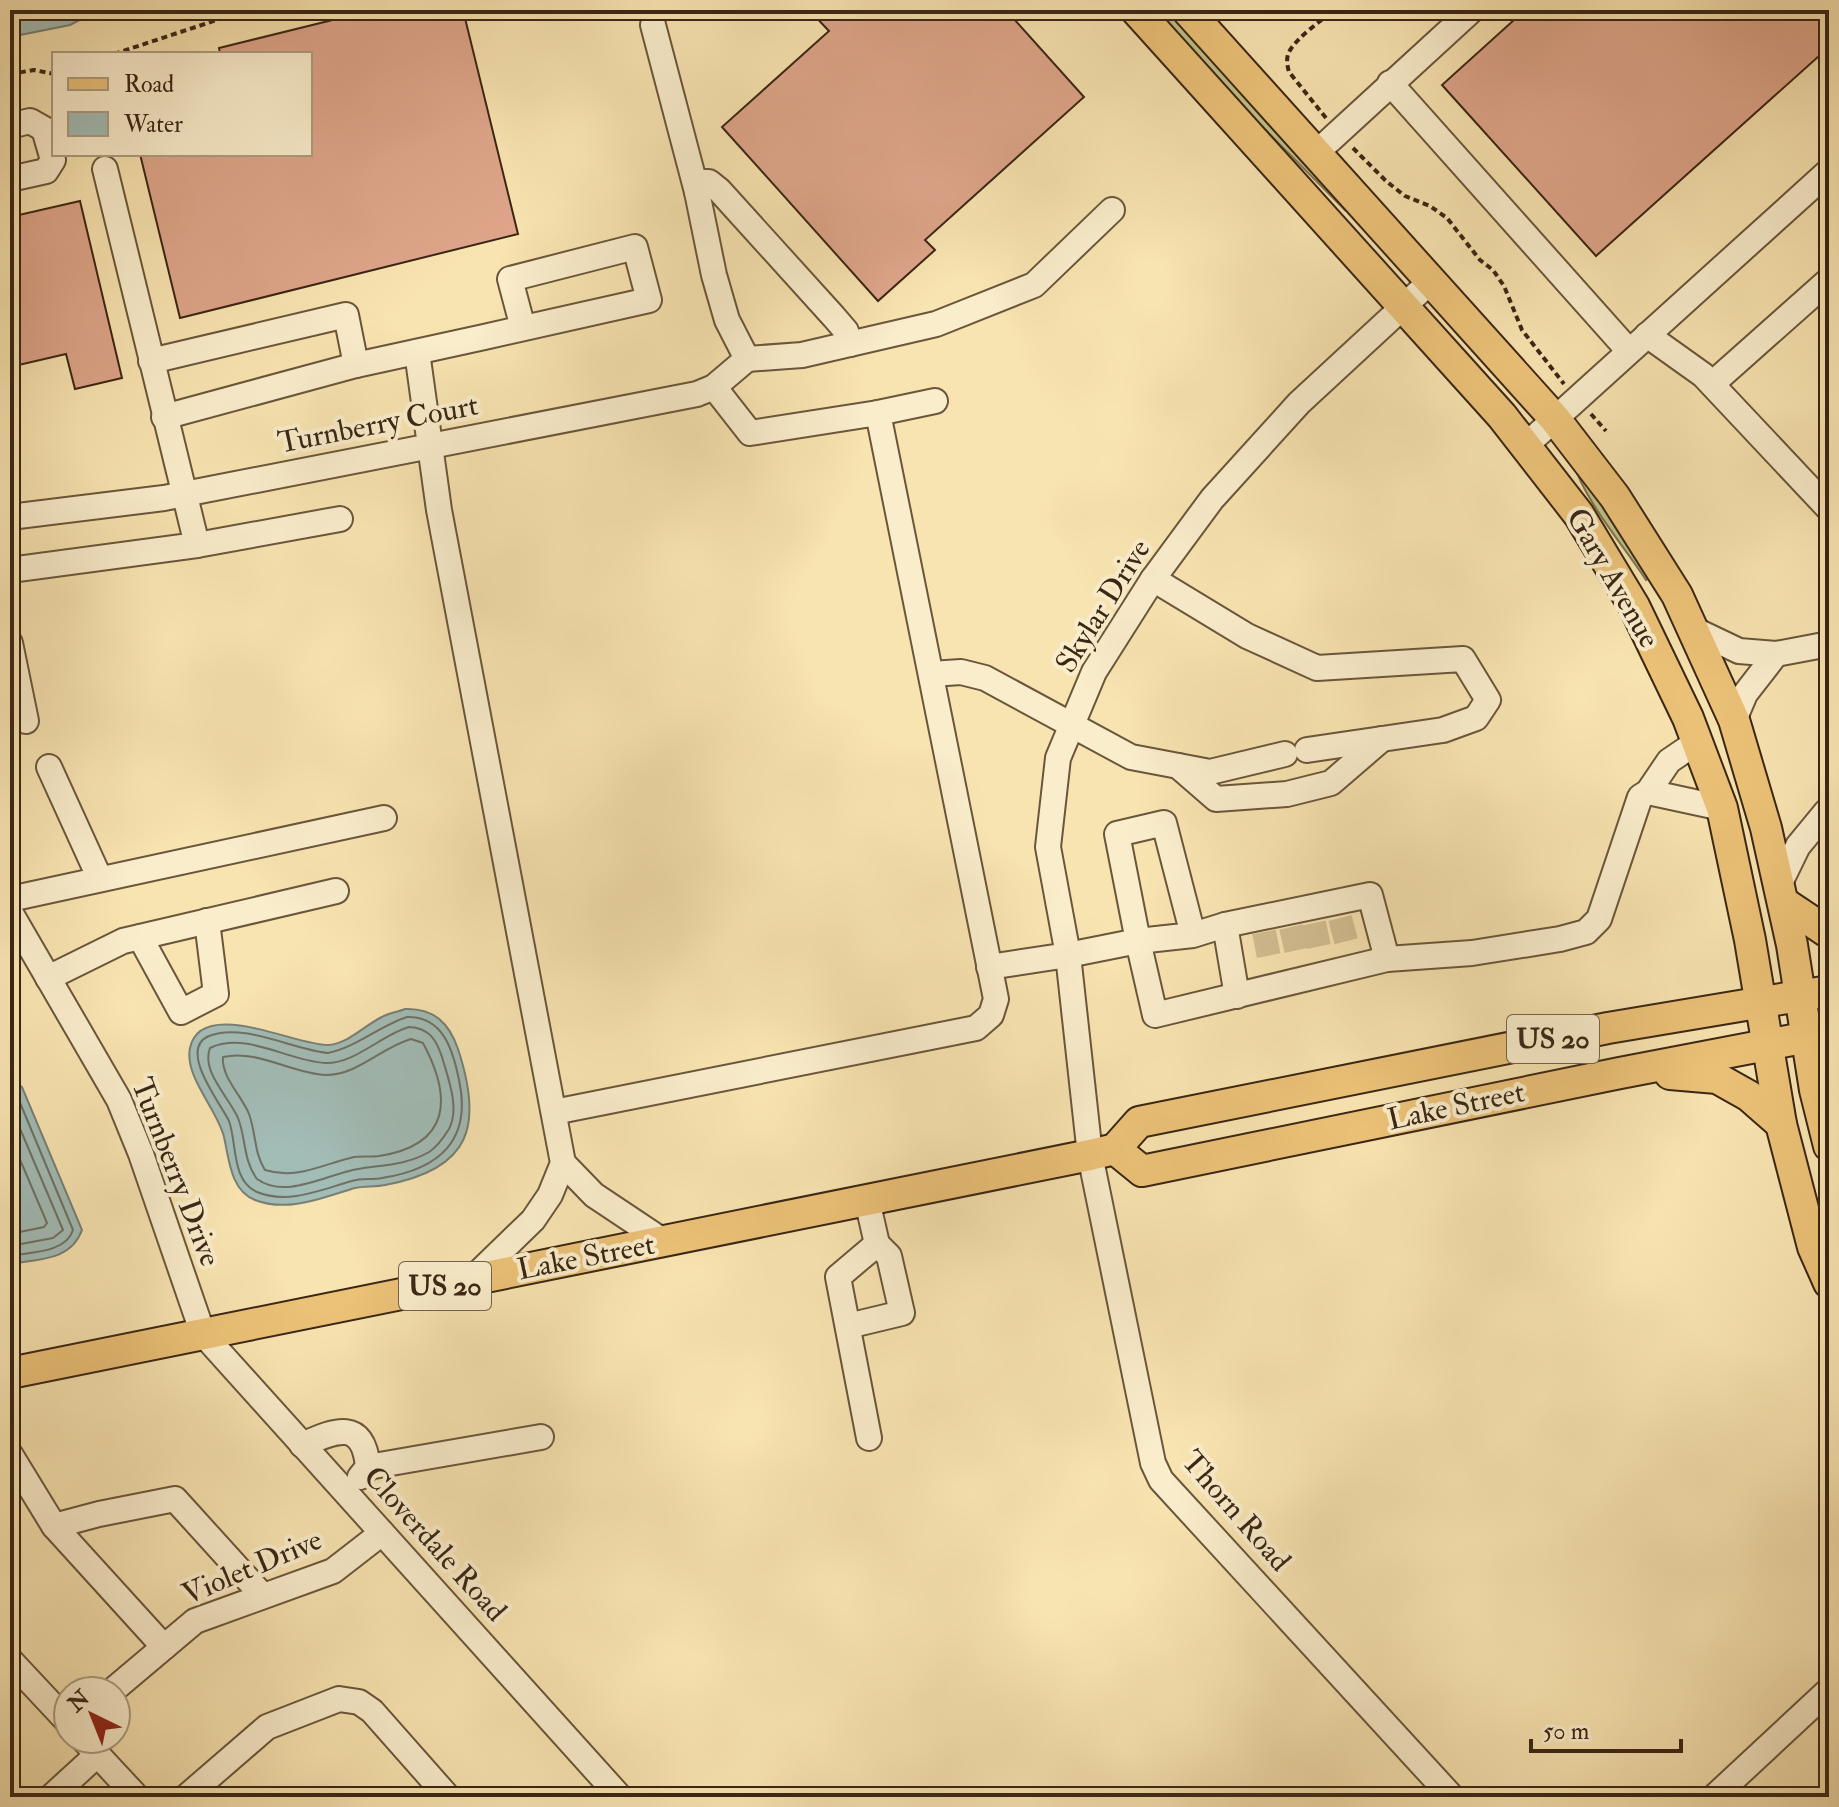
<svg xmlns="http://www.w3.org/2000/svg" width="1839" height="1807" viewBox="0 0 1839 1807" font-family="'IM FELL Double Pica',serif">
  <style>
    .green { fill: #c1c389; stroke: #7e744e; stroke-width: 2 }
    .water { fill: #a2bcb6; stroke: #788075; stroke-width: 2 }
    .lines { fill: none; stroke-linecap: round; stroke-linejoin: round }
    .shore { stroke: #6e7165; stroke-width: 2 }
    .building { fill: #dea58a; stroke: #3a2614; stroke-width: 2 }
    .minor-tunnel { stroke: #d2be92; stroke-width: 24; stroke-dasharray: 24 12; stroke-linecap: butt }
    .minor-casing { stroke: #6a563b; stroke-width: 28 }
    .major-casing { stroke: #3a2614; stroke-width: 34 }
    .path { stroke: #3a2614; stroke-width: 4; stroke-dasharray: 6 4; stroke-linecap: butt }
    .minor { stroke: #faedcc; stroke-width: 24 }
    .major { stroke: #ecc278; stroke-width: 30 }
    .labels { text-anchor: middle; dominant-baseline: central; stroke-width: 8; stroke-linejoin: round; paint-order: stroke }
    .shield { fill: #faedcc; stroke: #74624b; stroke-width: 2 }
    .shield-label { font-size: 28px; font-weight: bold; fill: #3a2614 }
    .street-label { font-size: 30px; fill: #3a2614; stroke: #faedcc }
  </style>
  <rect width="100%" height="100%" fill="#f8e4b1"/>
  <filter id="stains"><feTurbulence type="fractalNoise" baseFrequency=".0025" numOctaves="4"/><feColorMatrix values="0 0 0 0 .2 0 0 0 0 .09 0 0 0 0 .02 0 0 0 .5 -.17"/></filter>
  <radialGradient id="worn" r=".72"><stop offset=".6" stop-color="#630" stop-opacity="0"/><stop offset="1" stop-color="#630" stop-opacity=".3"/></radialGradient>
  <g class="green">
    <path d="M1154 10H1169L1348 207 1345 210 1234 98Z"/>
    <path d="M1580 471 1651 576 1646 580C1623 545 1593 511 1577 473Z"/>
  </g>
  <g class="water">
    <path d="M10 10H99L70 25 10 37Z"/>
    <path d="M405 1009C434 1008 449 1023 458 1049 483 1125 472 1169 385 1185 375 1187 365 1186 355 1188 324 1197 288 1213 255 1200 230 1190 229 1158 224 1137 218 1110 184 1077 190 1048 201 996 299 1047 329 1045 349 1043 365 1025 382 1017 389 1013 398 1012 405 1009Z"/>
    <path d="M10 1077 22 1087 82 1230C71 1261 38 1259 10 1264Z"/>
  </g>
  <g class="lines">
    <g class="shore">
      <path d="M407 1017C443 1016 453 1050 459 1080 472 1140 440 1169 382 1178 372 1180 362 1178 352 1181 323 1189 288 1205 257 1192 231 1181 237 1142 229 1121 221 1104 177 1049 209 1036 242 1022 294 1050 328 1053 357 1047 379 1026 407 1017Z"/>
      <path d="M409 1027C429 1028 436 1039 442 1057 448 1078 460 1108 449 1129 444 1137 437 1147 429 1152 407 1165 382 1165 358 1169 327 1174 286 1200 257 1179 243 1160 246 1138 238 1118 229 1097 201 1072 210 1048 246 1031 288 1061 325 1063 355 1064 381 1035 409 1027Z"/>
      <path d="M411 1039 423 1043C453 1099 450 1145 379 1156 371 1157 362 1156 354 1157 323 1164 297 1180 265 1170 254 1153 256 1133 249 1114 242 1096 221 1077 223 1057 258 1049 292 1074 326 1075 358 1075 382 1047 411 1039Z"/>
      <path d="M10 1087 16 1093 73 1230C66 1253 30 1252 10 1256"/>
      <path d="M10 1105 63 1230 53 1238 10 1246"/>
      <path d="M10 1136 47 1223 44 1227 10 1234"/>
    </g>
  </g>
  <g class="building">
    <path d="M373 10H463L518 234 180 318 140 154H310V54H220L219 48Z"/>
    <path d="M809 10H1006L1084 97 925 240 935 250 878 301 722 127 829 31Z"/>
    <path d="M1525 10H1829V47L1596 256 1442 85Z"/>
    <path d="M80 201 122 378 75 389 66 354 10 367V217Z"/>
  </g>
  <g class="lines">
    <g class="minor-tunnel">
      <path d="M1340 918 1349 952"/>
      <path d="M1314 923 1321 957"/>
      <path d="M1291 927 1299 962"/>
      <path d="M1264 932 1271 967"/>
    </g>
    <defs>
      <g id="minor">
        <path d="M653 25 697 192"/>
        <path d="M1390 83 1629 351"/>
        <path d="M10 126 30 121 44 129 53 160 46 171 10 179"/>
        <path d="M1316 153 1472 10"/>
        <path d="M1431 281 1299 403 1212 499 1153 579 1094 672 1058 758 1048 847 1068 955 1090 1155 1153 1463 1161 1480 1452 1797"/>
        <path d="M1647 335 1703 375 1829 509"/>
        <path d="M417 352 439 510 563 1163 550 1195 533 1220 471 1280"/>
        <path d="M747 359 727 320 714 275 697 192 700 182H709L719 190 834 317 846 331 850 344"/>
        <path d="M747 359 802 355 936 324 1034 285 1112 210"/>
        <path d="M151 361 346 315 356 365 164 417"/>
        <path d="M356 365C454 344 551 322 649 300L635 247 510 279 523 328"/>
        <path d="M1712 384 1829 280"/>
        <path d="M878 413 935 401"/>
        <path d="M1526 445 1829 171"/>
        <path d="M10 517 164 498 697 394 714 387 747 359"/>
        <path d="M197 545 340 519"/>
        <path d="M10 570 197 545 105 169"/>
        <path d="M1153 579 1247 636 1317 668 1463 659 1488 700 1476 718 1443 730 1307 750"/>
        <path d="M1695 630 1739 651 1776 654 1829 644"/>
        <path d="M10 643 26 721"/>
        <path d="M931 674 961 672 985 678 1131 757 1210 772 1285 754"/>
        <path d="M1734 720 1745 694 1776 654"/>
        <path d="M1178 766 1216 799 1287 794 1331 783 1382 739"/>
        <path d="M49 767 100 879"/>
        <path d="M1648 792 1722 808"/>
        <path d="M1780 883 1798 846 1826 812"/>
        <path d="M10 899 384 818"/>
        <path d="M10 912 119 1100 141 1154 203 1334 620 1797"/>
        <path d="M1225 925 1237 996"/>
        <path d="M1193 935 1138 941 1117 834 1164 823 1193 935 1225 925 1370 895 1387 959"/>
        <path d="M140 937 181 1012 216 994 207 921"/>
        <path d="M989 967 1068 955 1138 941 1155 1015 1387 959 1472 953 1560 939 1586 932 1599 919 1640 797 1648 792 1669 761 1697 742"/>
        <path d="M48 978 123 941 336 891"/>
        <path d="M554 1112 976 1028 991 1015 996 999 878 413 750 433 714 387"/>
        <path d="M563 1163 594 1195 663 1241"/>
        <path d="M867 1200 877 1244 838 1277 869 1438"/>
        <path d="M848 1326 902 1313 889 1256 877 1244"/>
        <path d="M302 1445C334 1431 363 1417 368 1467L360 1477"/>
        <path d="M10 1454 54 1526"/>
        <path d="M368 1467 541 1437"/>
        <path d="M164 1647 54 1526 99 1514 175 1499 263 1596"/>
        <path d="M10 1660 68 1722"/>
        <path d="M112 1691 195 1621 333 1571 382 1533"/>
        <path d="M83 1739 137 1797"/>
        <path d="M51 1797 98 1754"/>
        <path d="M186 1797 267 1727 339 1699 359 1702 372 1711 448 1797"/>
        <path d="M1714 1797 1829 1690"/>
      </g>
      <g id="major">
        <path d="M1136 10 1502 416 1579 515 1634 606 1688 718 1722 808 1750 940 1781 1124 1813 1247 1829 1283"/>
        <path d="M1187 10 1555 419 1615 497 1677 595 1734 720 1766 828 1792 945 1815 1090 1829 1146"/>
        <path d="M1784 903 1829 933"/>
        <path d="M1670 1074 1717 1078 1749 1096 1781 1124"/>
        <path d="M1115 1149 1142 1171 1620 1073 1829 1033"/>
        <path d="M10 1373 1090 1155 1115 1149 1139 1122 1608 1028 1829 991"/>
      </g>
    </defs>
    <use href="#minor" class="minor-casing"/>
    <use href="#major" class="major-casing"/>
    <g class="path">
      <path d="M114 54 247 10"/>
      <path d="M10 74 34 70 54 74"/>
      <path d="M1326 118 1289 72C1287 65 1286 58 1289 52 1296 38 1322 20 1334 10"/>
      <path d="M1353 148 1386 181 1405 196 1430 206 1447 218 1480 260 1493 270 1504 286 1522 330 1564 384"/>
      <path d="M1591 414 1606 431"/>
    </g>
    <use href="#minor" class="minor"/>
    <use href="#major" class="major"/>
  </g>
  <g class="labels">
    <g class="shield">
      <rect x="1507" y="1015" width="92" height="48" rx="6"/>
      <rect x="399" y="1262" width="92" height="48" rx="6"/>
    </g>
    <g class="shield-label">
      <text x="1553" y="1039">US 20</text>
      <text x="445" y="1286">US 20</text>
    </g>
    <g class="street-label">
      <text transform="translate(378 424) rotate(-11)">Turnberry Court</text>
      <text transform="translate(1613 578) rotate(60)">Gary Avenue</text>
      <text transform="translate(1103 606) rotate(-58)">Skylar Drive</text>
      <text transform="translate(1456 1106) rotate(-12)">Lake Street</text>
      <text transform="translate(176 1172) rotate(69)">Turnberry Drive</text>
      <text transform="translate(586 1257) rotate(-11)">Lake Street</text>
      <text transform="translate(1236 1511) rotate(49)">Thorn Road</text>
      <text transform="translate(435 1544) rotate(48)">Cloverdale Road</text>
      <text transform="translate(252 1567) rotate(-23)">Violet Drive</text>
    </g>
  </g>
  <rect width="1839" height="1807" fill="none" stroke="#f8e4b1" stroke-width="40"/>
  <rect x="12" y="12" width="1815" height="1783" fill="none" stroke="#3a2614" stroke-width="4"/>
  <rect x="20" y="20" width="1799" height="1767" fill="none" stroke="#3a2614" stroke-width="2"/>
  <rect x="52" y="52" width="260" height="104" fill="#faedcc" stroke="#ad9d82" stroke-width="2"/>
  <rect x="68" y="78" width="40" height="12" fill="#ecc278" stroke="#ad9d82" stroke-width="2"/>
  <text x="124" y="92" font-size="24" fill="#3a2614">Road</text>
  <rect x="68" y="112" width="40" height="24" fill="#a2bcb6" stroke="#ad9d82" stroke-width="2"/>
  <text x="124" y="132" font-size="24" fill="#3a2614">Water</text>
  <g transform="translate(92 1715) rotate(317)"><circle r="38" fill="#faedcc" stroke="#ad9d82" stroke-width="2"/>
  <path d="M0-6L14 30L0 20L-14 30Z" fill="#8f2418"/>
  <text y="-12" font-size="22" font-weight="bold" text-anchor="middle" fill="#3a2614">N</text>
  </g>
  <path d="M1531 1739v12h150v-12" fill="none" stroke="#3a2614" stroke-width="4"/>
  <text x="1543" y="1739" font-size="24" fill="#3a2614" stroke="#faedcc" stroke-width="6" paint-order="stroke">50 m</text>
  <rect width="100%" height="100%" filter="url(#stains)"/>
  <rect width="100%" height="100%" fill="url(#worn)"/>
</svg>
